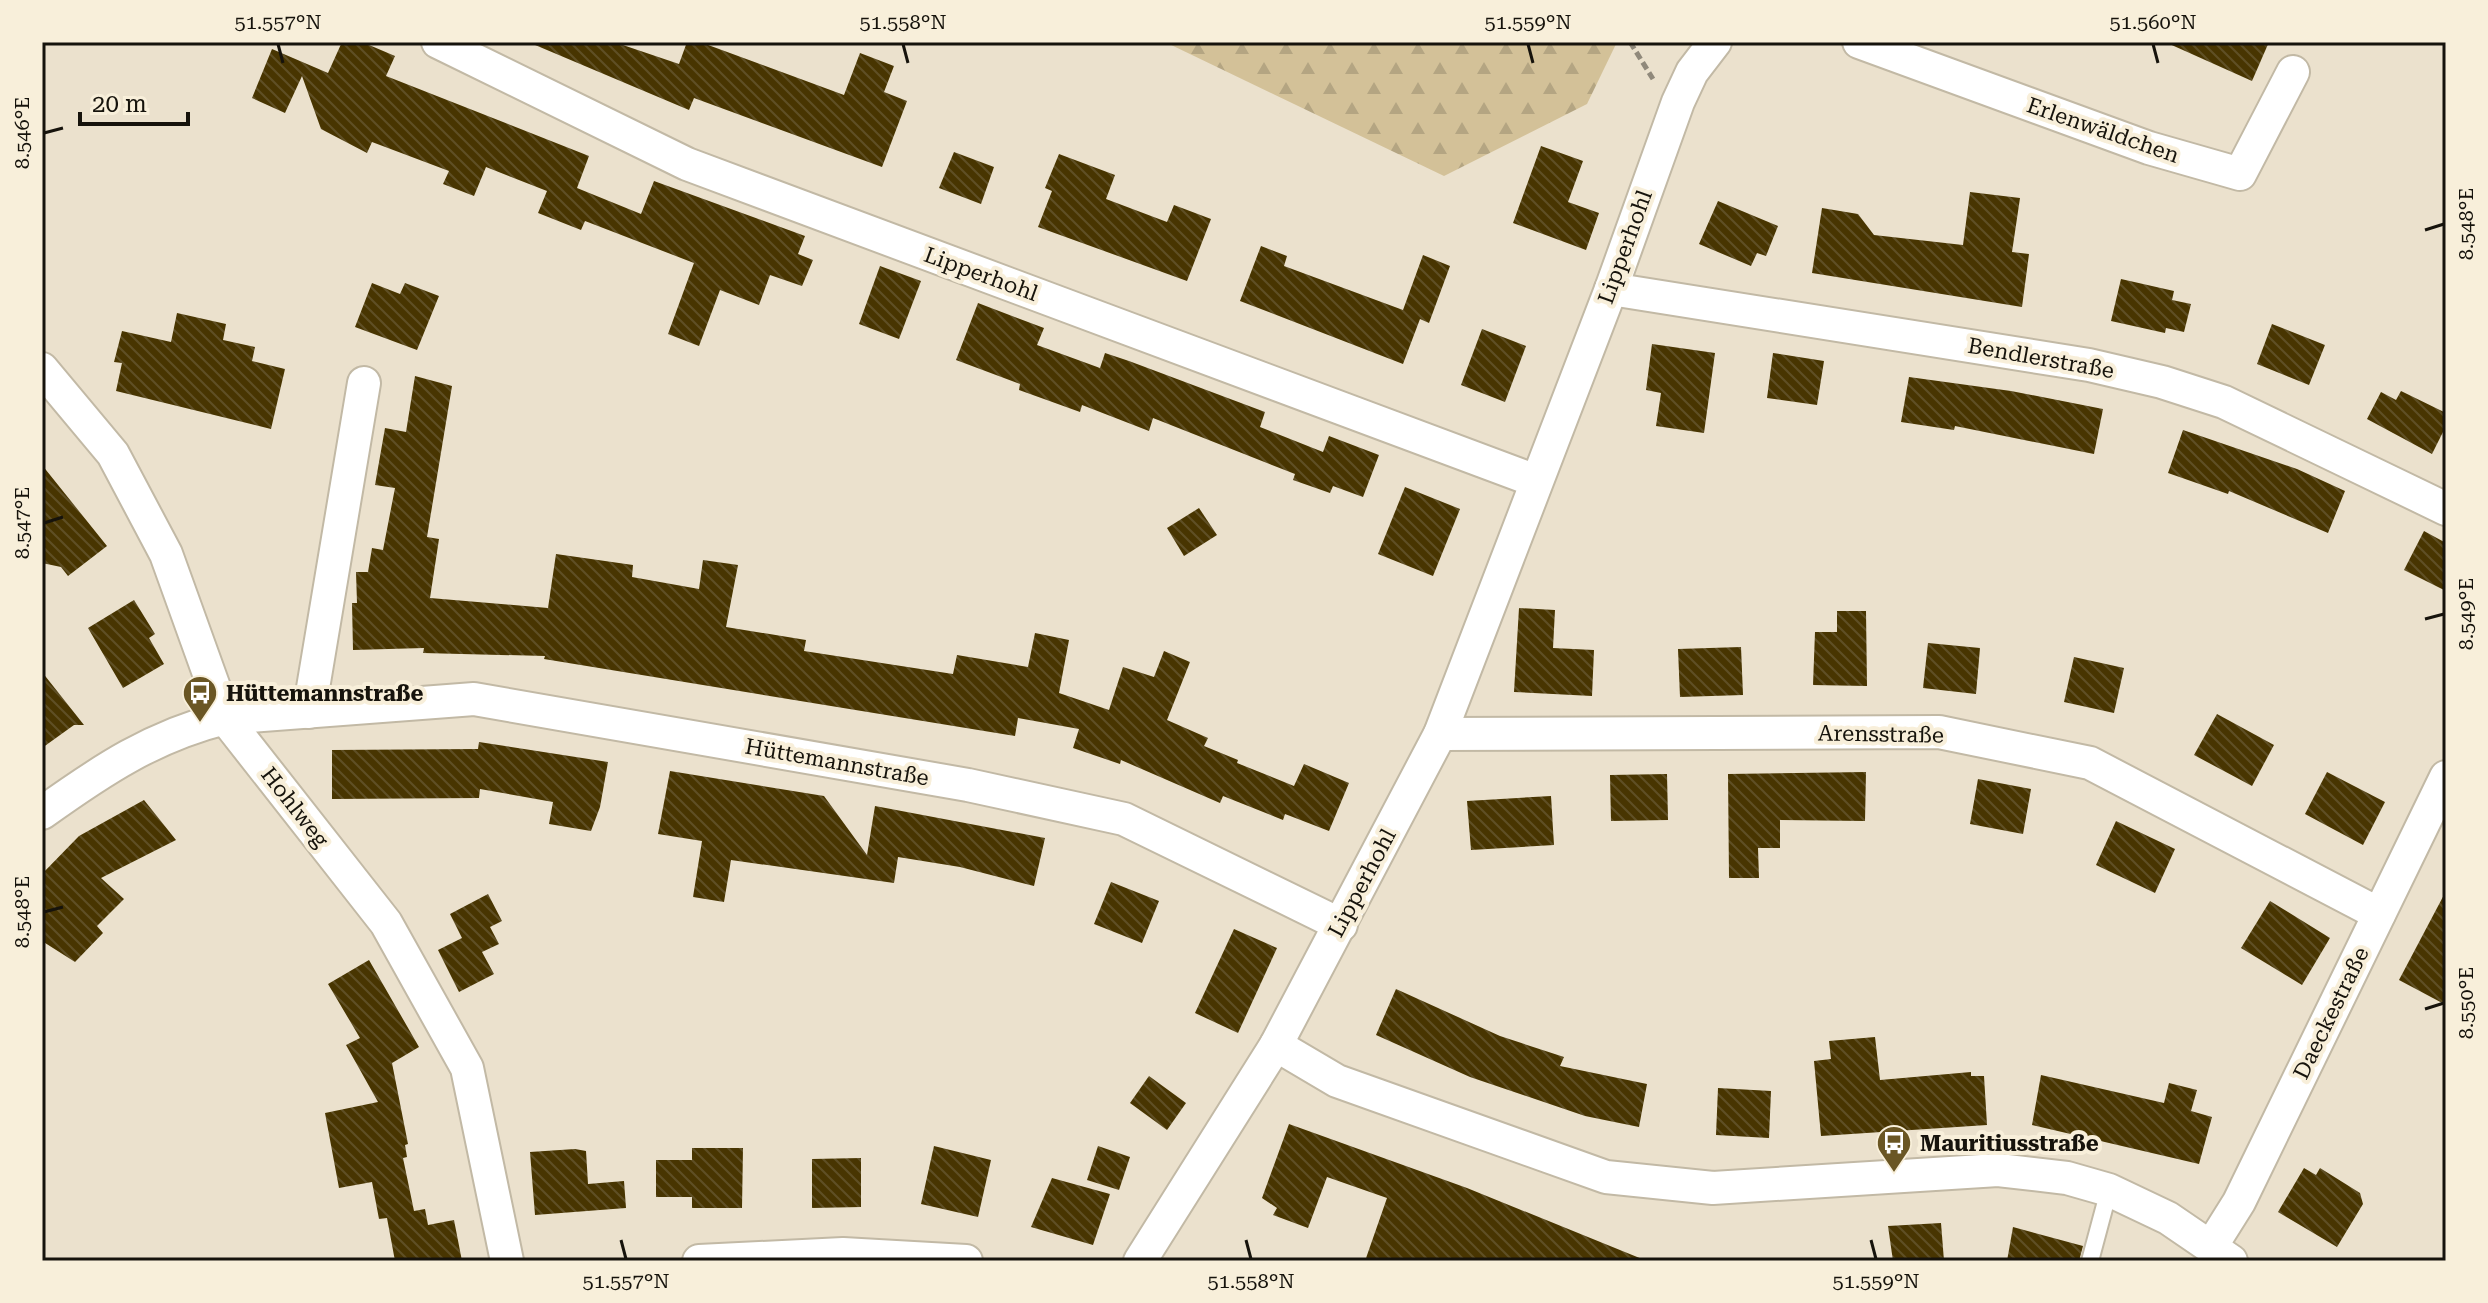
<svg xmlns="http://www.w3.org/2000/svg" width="2488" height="1303" viewBox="0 0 2488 1303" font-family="'Roboto Serif',serif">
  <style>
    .forest { fill: url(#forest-firs) }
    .building { fill: url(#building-back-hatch) }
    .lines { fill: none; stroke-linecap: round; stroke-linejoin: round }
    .service-casing { stroke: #c2b9a5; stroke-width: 20 }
    .minor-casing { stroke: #c2b9a5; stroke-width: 36 }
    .path { stroke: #90897b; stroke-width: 5; stroke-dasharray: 8 4; stroke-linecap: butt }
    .service { stroke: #fff; stroke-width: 16 }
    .minor { stroke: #fff; stroke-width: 32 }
    .ticks { fill: none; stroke: #16130c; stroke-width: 3 }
    .labels { text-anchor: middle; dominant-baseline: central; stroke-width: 8; stroke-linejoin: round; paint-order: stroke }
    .street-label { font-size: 22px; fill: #16130c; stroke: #f8efda }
    .poi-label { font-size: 22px; font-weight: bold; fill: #16130c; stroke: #f8efda; text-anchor: start }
    .neatline { fill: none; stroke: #16130c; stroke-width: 3 }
    .ticks-label { font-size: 20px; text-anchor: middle; fill: #16130c }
  </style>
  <defs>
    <pattern id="forest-firs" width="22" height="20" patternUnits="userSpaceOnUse" patternTransform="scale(2)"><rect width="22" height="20" fill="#d3c198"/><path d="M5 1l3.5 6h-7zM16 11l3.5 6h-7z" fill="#b4a582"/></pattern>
    <pattern id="building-back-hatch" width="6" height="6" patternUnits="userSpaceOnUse" patternTransform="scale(2)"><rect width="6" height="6" fill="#483501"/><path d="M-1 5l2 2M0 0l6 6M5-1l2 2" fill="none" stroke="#5f4f25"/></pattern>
  </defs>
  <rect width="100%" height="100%" fill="#ebe1cd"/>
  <path class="forest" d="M1165 42H1617L1587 104 1444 176Z"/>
  <g class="building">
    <path d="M342 42H362L395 56 386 76 589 156 577 188 641 214 654 181 805 236 798 254 813 260 802 286 770 275 759 305 720 290 699 346 668 334 694 263 585 221 581 230 538 213 547 191 486 167 474 196 443 184 449 171 372 142 367 153 321 129 302 76 285 113 252 98 272 49 328 73Z"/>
    <path d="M528 42H614L679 64 687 42H700L844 95 860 53 894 66 884 92 907 101 882 167 694 98 689 110Z"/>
    <path d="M2165 42H2269L2252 81Z"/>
    <path d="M1541 146 1583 161 1568 202 1599 213 1586 250 1513 223Z"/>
    <path d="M954 152 994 167 981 204 939 188Z"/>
    <path d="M1059 154 1115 175 1106 199 1167 222 1174 205 1211 219 1187 281 1038 227 1052 191 1045 188Z"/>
    <path d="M1970 192 2020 198 2012 252 2029 254 2022 307 1812 273 1822 208 1858 214 1874 235 1963 245Z"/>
    <path d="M1718 201 1778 226 1766 256 1757 253 1751 266 1699 244Z"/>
    <path d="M1261 246 1287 256 1284 266 1403 310 1423 255 1450 266 1429 323 1420 319 1403 364 1240 301Z"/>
    <path d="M880 266 921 281 899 339 859 324Z"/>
    <path d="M2121 279 2174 291 2172 300 2191 304 2184 332 2166 328 2165 333 2111 321Z"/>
    <path d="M372 283 400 294 405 283 439 296 417 350 355 327Z"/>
    <path d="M978 303 1044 328 1037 345 1100 368 1105 353 1129 361 1265 412 1260 427 1323 452 1329 436 1379 455 1363 497 1333 486 1330 493 1293 480 1295 474 1153 418 1149 431 1082 405 1080 412 1019 390 1020 384 956 360Z"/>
    <path d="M177 313 226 324 223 340 255 347 252 361 285 369 271 429 116 391 122 363 114 362 122 331 171 342Z"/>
    <path d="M2272 324 2325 345 2309 385 2257 364Z"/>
    <path d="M1482 329 1526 346 1505 402 1461 385Z"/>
    <path d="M1652 344 1715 353 1704 433 1656 426 1661 393 1646 390Z"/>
    <path d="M1773 353 1824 361 1817 405 1767 398Z"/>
    <path d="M415 376 452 386 427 537 439 539 430 598 548 608 556 554 633 565 632 577 699 589 703 560 738 565 726 627 806 640 804 651 953 674 957 655 1028 667 1035 633 1069 640 1059 693 1109 710 1123 667 1154 677 1164 651 1190 662 1167 720 1208 738 1204 746 1238 760 1237 763 1294 786 1304 764 1349 783 1329 831 1285 814 1283 820 1223 796 1220 803 1121 760 1120 764 1073 748 1079 729 1018 718 1015 736 544 659 545 656 423 653 424 648 353 650 352 603H357L356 572H368L372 548 383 550 395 488 375 485 385 428 406 432Z"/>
    <path d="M1909 377 2011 391 2103 409 2094 454 1955 426 1954 430 1901 422Z"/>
    <path d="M2401 391 2446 413V426L2432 454 2367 419 2381 392 2396 400Z"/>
    <path d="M2183 430 2297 469 2345 491 2328 533 2229 491 2228 494 2168 473Z"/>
    <path d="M42 465 107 546 68 576 61 567 42 563Z"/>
    <path d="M1405 487 1460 509 1433 576 1378 554Z"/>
    <path d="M1199 508 1217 535 1184 556 1167 528Z"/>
    <path d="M2424 531 2446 543V591L2404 570Z"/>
    <path d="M134 600 155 634 149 638 164 664 123 688 88 628Z"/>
    <path d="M1519 608 1555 610 1553 648 1594 650 1592 696 1514 692Z"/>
    <path d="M1837 611H1866L1867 686 1813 685 1815 632H1837Z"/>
    <path d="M1928 643 1980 648 1976 694 1923 688Z"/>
    <path d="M1741 647 1743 695 1680 697 1678 649Z"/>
    <path d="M2074 657 2124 668 2114 713 2064 702Z"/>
    <path d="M42 672 84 725H74L42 748Z"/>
    <path d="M2217 714 2274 745 2252 786 2194 755Z"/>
    <path d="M479 742 608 762 600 807 591 831 549 824 553 802 480 789 479 798 332 799V750L478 749Z"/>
    <path d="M670 771 824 796 867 855 875 806 1045 838 1034 886 960 867 898 857 894 883 731 860 724 902 693 897 702 841 658 834Z"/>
    <path d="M1866 772 1865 821 1780 820V848H1758L1759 878H1729L1728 774Z"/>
    <path d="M2327 772 2385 802 2363 845 2305 814Z"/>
    <path d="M1667 774 1668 820 1611 821 1610 775Z"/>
    <path d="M1978 779 2031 789 2023 834 1970 824Z"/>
    <path d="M1551 796 1554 845 1471 850 1467 801Z"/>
    <path d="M144 800 176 840 101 878 124 899 97 926 103 933 75 962 42 941V874L79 836Z"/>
    <path d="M2116 821 2175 849 2155 893 2096 865Z"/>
    <path d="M1111 882 1159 901 1142 943 1094 924Z"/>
    <path d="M2446 891V1005L2399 980Z"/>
    <path d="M488 894 502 921 490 927 499 944 482 952 494 974 459 992 438 950 462 938 450 914Z"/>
    <path d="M2270 901 2330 938 2302 985 2241 948Z"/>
    <path d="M1234 929 1277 948 1238 1033 1195 1013Z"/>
    <path d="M369 960 419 1047 392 1063 408 1144 405 1145 407 1157 403 1158 414 1211 425 1209 428 1225 454 1220 462 1261H395L387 1218 379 1219 372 1182 339 1188 325 1113 378 1102 346 1045 360 1038 328 984Z"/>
    <path d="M1396 989 1500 1036 1564 1057 1560 1066 1647 1084 1639 1127 1585 1116 1470 1077 1376 1035Z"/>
    <path d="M1875 1037 1880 1080 1971 1072V1076H1984L1987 1125 1821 1136 1814 1061 1831 1059 1829 1041Z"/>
    <path d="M2041 1075 2164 1103 2169 1083 2197 1090 2191 1111 2212 1117 2199 1164 2032 1125Z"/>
    <path d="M1149 1076 1186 1103 1167 1130 1130 1103Z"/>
    <path d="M1718 1088 1771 1091 1769 1138 1716 1135Z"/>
    <path d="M1289 1124 1467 1188 1647 1261H1365L1387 1198 1327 1177 1308 1228 1273 1215 1277 1208 1262 1198Z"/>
    <path d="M934 1146 991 1160 978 1217 921 1204Z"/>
    <path d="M1098 1146 1130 1157 1119 1190 1087 1180Z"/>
    <path d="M692 1148H743L742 1208H692V1197H656V1160H692Z"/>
    <path d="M575 1149 586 1151 588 1184 624 1181 626 1208 535 1215 530 1152Z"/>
    <path d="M861 1158V1207L812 1208V1159Z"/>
    <path d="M2304 1168 2316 1175 2320 1168 2360 1193 2363 1204 2337 1247 2278 1212Z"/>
    <path d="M1052 1178 1110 1194 1093 1245 1031 1227Z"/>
    <path d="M1941 1223 1944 1261H1893L1888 1226Z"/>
    <path d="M2013 1227 2083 1246 2079 1261H2007Z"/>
  </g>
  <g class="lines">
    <defs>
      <path id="service" d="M2090 1261 2109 1190"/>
      <g id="minor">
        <path d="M438 42 687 164 1536 481"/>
        <path d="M1859 42 2149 148 2240 174 2293 72"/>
        <path d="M1611 289 2089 365 2162 382 2224 402 2446 509"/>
        <path d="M42 369 113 454 166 554 225 718 386 923 467 1068 507 1261"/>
        <path d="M309 712 364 383"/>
        <path d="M1440 734 1939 732 2090 763 2379 914"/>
        <path d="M42 813C102 770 153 736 225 718L474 699 968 785 1124 819 1341 925"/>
        <path d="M1276 1045 1337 1081 1606 1177 1713 1188 1998 1170 2067 1178 2109 1190 2168 1218 2231 1261"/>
        <path d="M2212 1245 2239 1202 2446 777"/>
        <path d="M699 1261 843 1254 966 1261"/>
        <path d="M1140 1261 1276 1045 1440 734 1611 289 1678 102 1692 72 1715 42"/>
      </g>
    </defs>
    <use href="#service" class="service-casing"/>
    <use href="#minor" class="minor-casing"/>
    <path class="path" d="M1630 42 1653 79"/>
    <use href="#service" class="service"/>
    <use href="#minor" class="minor"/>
  </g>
  <path class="ticks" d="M278 44 283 63M903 44 908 63M1528 44 1533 63M2153 44 2158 63M44 133 63 128M2425 230 2444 224M44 523 63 517M2425 619 2444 614M44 912 63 907M2425 1009 2444 1003M621 1240 626 1259M1246 1240 1251 1259M1871 1240 1876 1259"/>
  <defs>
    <symbol id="bus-pin" viewBox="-11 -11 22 30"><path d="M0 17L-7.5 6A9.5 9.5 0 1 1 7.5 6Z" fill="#6a5624" stroke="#f8efda"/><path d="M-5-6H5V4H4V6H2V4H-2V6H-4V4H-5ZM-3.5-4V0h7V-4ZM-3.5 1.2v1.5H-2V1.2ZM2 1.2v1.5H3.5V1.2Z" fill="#fff"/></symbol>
  </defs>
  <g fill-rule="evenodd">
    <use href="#bus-pin" x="180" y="673" width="40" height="54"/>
    <use href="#bus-pin" x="1874" y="1123" width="40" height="54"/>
  </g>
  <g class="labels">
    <g class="street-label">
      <text transform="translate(2103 130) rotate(19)">Erlenwäldchen</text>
      <text transform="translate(1625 247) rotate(-70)">Lipperhohl</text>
      <text transform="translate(981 274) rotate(20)">Lipperhohl</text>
      <text transform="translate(2041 358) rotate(10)">Bendlerstraße</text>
      <text transform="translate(1881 734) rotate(1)">Arensstraße</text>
      <text transform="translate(837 762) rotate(10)">Hüttemannstraße</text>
      <text transform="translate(295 807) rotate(52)">Hohlweg</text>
      <text transform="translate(1362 883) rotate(-62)">Lipperhohl</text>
      <text transform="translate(2331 1013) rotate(-64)">Daeckestraße</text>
    </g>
    <g class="poi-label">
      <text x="226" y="693">Hüttemannstraße</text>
      <text x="1920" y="1143">Mauritiusstraße</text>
    </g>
  </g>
  <rect width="2488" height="1303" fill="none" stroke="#f8efda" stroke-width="88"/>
  <path d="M80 112v12h108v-12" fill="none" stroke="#16130c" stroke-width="4"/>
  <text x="92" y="112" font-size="24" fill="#16130c" stroke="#f8efda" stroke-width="6" paint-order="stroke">20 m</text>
  <rect x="44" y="44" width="2400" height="1215" class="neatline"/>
  <g class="ticks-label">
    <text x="278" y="29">51.557°N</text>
    <text x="903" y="29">51.558°N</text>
    <text x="1528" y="29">51.559°N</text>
    <text x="2153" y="29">51.560°N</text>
    <text transform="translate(22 133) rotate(-90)" y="7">8.546°E</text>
    <text transform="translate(2466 224) rotate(-90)" y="7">8.548°E</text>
    <text transform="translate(22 523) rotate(-90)" y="7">8.547°E</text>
    <text transform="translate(2466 614) rotate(-90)" y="7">8.549°E</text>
    <text transform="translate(22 912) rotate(-90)" y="7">8.548°E</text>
    <text transform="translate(2466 1003) rotate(-90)" y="7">8.550°E</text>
    <text x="626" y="1288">51.557°N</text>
    <text x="1251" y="1288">51.558°N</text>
    <text x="1876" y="1288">51.559°N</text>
  </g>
</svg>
